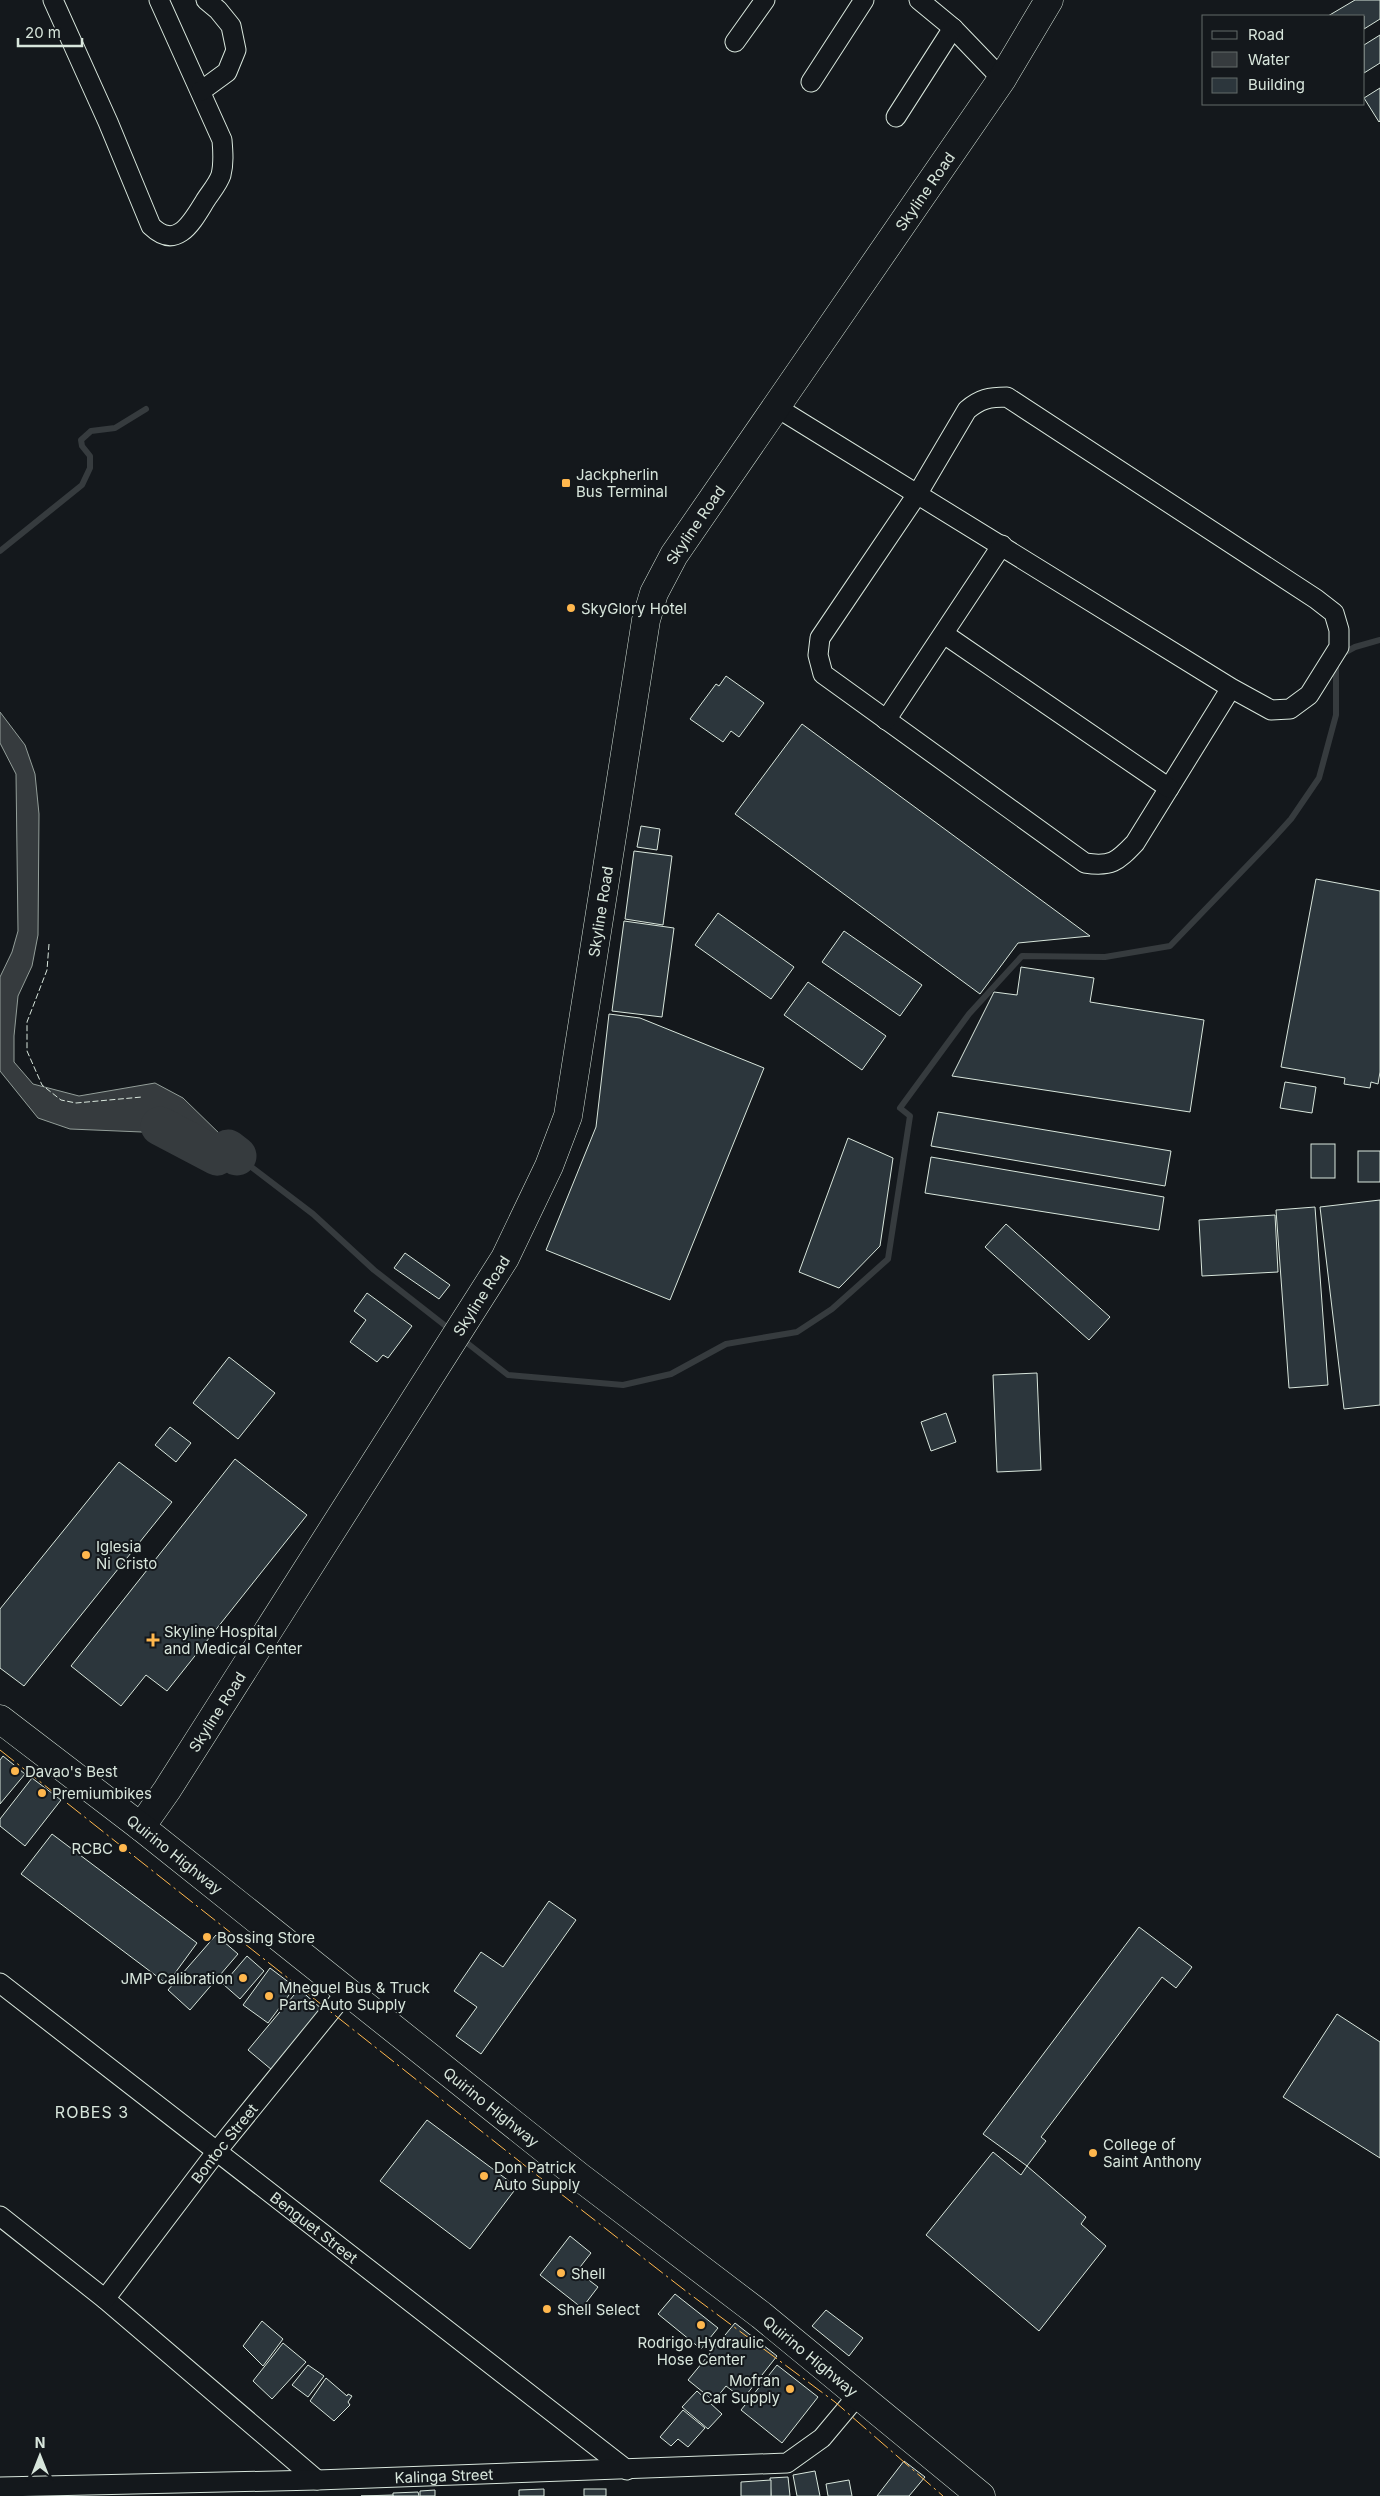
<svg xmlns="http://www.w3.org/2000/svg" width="1380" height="2496" viewBox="0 0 1380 2496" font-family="Inter,sans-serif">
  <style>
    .water { fill: #363b3e; stroke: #939e99 }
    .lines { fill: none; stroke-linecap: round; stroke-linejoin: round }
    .stream { stroke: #363b3e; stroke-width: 6 }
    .river { stroke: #363b3e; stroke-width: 39 }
    .building { fill: #2c363c; stroke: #d8e6dc }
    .minor-casing { stroke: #d8e6dc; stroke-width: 21 }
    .secondary-casing { stroke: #d8e6dc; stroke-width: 29 }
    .primary-casing { stroke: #d8e6dc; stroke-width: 29 }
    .minor { stroke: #14181c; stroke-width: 19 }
    .secondary { stroke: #14181c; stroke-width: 28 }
    .primary { stroke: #14181c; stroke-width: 28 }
    .fence { stroke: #d8e6dc; stroke-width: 1; stroke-dasharray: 6 2.5; stroke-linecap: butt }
    .power { stroke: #ffb74d; stroke-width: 1; stroke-dasharray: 18 4 2.5 4; stroke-linecap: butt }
    .poi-dot { fill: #ffb74d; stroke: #14181c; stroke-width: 2 }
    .labels { text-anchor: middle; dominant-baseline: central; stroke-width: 4; stroke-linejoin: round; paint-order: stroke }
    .street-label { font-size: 15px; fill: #d8e6dc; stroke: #14181c }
    .poi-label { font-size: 15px; fill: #d8e6dc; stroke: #14181c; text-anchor: start }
    .neighbourhood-label { font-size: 16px; letter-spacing: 1px; fill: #d8e6dc; stroke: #14181c }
  </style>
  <rect width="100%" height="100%" fill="#14181c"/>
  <path class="water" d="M0 712 25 745 35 774 39 814 38 935 32 966 18 996 14 1036V1062L33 1084 79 1096 155 1083 183 1098 223 1137 237 1156 187 1148 142 1132 70 1129 38 1118 0 1071V977L12 952 18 931 16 774 0 743Z"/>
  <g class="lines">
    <g class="stream">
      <path d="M0 551 82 485 90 468V456L82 446 81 440 91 431 115 428 146 409"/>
      <path d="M1342 654 1355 647 1380 640"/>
      <path d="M237 1156 313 1214 374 1270 452 1331"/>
      <path d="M462 1339 508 1375 623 1385 671 1374 726 1344 797 1332 832 1309 888 1259 910 1116 900 1108 969 1014 1022 956 1105 957 1170 946 1271 841 1291 819 1319 778 1336 715V665"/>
    </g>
    <path class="river" d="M160 1126 217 1156 228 1149 237 1156"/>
  </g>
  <g class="building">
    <path d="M1355 0H1380V19L1364 29V16H1328Z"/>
    <path d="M1380 35V63L1364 73V45Z"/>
    <path d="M1380 88V121L1379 122 1364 98Z"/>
    <path d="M726 676 764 703 739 737 731 731 723 742 690 719 716 684 719 686Z"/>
    <path d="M802 724 1090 936 1018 943 980 994 735 814Z"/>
    <path d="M641 826 660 829 657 850 637 847Z"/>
    <path d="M634 851 672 856 663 925 625 919Z"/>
    <path d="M1316 879 1380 891V1072L1378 1084 1371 1082 1370 1088 1344 1084 1345 1078 1281 1067Z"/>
    <path d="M718 913 794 967 771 999 695 945Z"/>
    <path d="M624 921 674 928 662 1017 612 1011Z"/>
    <path d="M844 931 922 985 900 1016 822 962Z"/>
    <path d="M1021 967 1094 978 1090 1002 1204 1020 1190 1112 952 1076 994 992 1017 995Z"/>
    <path d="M808 982 886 1036 862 1070 784 1015Z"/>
    <path d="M609 1014 640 1018 764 1068 670 1300 546 1250 596 1127Z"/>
    <path d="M1285 1082 1316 1087 1312 1113 1280 1108Z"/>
    <path d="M938 1112 1171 1151 1165 1186 931 1146Z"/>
    <path d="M848 1138 893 1158 880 1246 839 1288 799 1272Z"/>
    <rect x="1311" y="1144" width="24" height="34"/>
    <rect x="1358" y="1151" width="22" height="31"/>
    <path d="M931 1157 1164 1197 1159 1230 925 1193Z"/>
    <path d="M1380 1200V1405L1344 1409 1320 1207Z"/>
    <path d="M1315 1207 1328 1385 1289 1388 1276 1210Z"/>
    <path d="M1275 1215 1278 1272 1202 1276 1199 1220Z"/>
    <path d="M1006 1224 1110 1317 1089 1340 985 1247Z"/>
    <path d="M405 1253 450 1285 439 1299 394 1268Z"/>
    <path d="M367 1293 412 1326 388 1358 383 1355 377 1362 350 1342 366 1320 354 1311Z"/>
    <path d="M229 1357 275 1393 238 1439 193 1403Z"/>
    <path d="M1037 1373 1041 1470 997 1472 993 1375Z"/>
    <path d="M946 1413 956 1442 931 1451 921 1422Z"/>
    <path d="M170 1427 191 1443 176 1462 155 1445Z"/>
    <path d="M235 1459 307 1515 167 1691 146 1675 121 1706 71 1666Z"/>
    <path d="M119 1462 172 1502 24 1686 0 1668V1609Z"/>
    <path d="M3 1756 25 1774 0 1804V1760Z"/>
    <path d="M32 1778 61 1800 25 1846 0 1826V1819Z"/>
    <path d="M52 1834 197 1943 167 1984 21 1874Z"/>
    <path d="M549 1901 576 1920 481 2054 456 2036 477 2007 454 1991 481 1952 503 1967Z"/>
    <path d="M1139 1927 1192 1967 1176 1988 1162 1977 1041 2137 1046 2141 1027 2166 983 2134Z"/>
    <path d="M216 1935 238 1954 190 2010 168 1990Z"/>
    <path d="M247 1956 264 1971 240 1999 223 1984Z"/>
    <path d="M270 1968 295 1987 268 2023 243 2005Z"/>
    <path d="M299 1989 323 2010 272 2070 248 2050Z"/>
    <path d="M1337 2014 1380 2042V2158L1283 2097Z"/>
    <path d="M427 2120 517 2187 470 2249 380 2181Z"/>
    <path d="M993 2152 1021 2175 1027 2166 1086 2217 1081 2224 1106 2246 1039 2331 926 2235Z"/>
    <path d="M570 2236 591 2253 577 2271 598 2287 582 2308 540 2275Z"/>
    <path d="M675 2294 718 2328 701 2349 658 2314Z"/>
    <path d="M826 2310 863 2338 849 2356 812 2326Z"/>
    <path d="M262 2321 283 2339 263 2366 243 2346Z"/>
    <path d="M735 2323 777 2356 743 2399 726 2386 714 2401 688 2380Z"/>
    <path d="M283 2343 306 2362 272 2399 253 2381Z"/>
    <path d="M308 2365 324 2376 308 2397 292 2385Z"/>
    <path d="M777 2365 818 2397 782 2443 741 2410Z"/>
    <path d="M326 2378 347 2396 348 2394 352 2396 348 2402 350 2405 334 2421 310 2401Z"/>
    <path d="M697 2391 722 2414 708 2429 682 2407Z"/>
    <path d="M683 2410 705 2428 688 2447 678 2439 671 2446 660 2437Z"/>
    <path d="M904 2461 925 2477 909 2496H877Z"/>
    <path d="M815 2471 820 2496H797L793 2475Z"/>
    <path d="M788 2477 790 2496H771L770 2478Z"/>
    <path d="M771 2480V2496H741V2482Z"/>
    <path d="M849 2480 852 2496H828L826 2484Z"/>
    <path d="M544 2489V2496H519V2490Z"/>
    <rect x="584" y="2489" width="22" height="7"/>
    <path d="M435 2490V2496H420V2491Z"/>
    <path d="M418 2492 419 2496H393V2493Z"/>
    <path d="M393 2495V2496H361Z"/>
  </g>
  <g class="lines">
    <defs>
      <g id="minor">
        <path d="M53 0 108 122 151 226C177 251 192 222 205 201 210 193 218 184 221 175 224 163 223 152 222 140L159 0"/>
        <path d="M919 0 953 28 1002 79"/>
        <path d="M735 42 765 0"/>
        <path d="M811 82 864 0"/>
        <path d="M201 91 227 72 236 50 231 26 218 10 206 0"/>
        <path d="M896 117 953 28"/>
        <path d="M776 407 1231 688 1271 710 1290 709 1309 695 1339 647V630L1334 613 1316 599 1007 397C989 397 980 399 967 410L918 493 820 638 818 655 823 674 1085 863C1111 867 1117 862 1135 843L1231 688"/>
        <path d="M944 634 1169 788"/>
        <path d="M886 720 1002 545"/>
        <path id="s1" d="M0 1983 627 2470"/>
        <path d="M0 2216 105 2299 317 2480"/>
        <path id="s2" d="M105 2299 217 2151 347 1991"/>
        <path id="s3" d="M0 2487 317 2480 787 2463 822 2438 858 2395"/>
      </g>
      <g id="secondary">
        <path id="s4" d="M141 1827 167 1790 505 1258 549 1166 568 1116 646 620 654 593 674 555 1002 79 1049 0"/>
      </g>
      <g id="primary">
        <path id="s5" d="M0 1719 141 1827 581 2178 761 2315 981 2496"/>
      </g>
    </defs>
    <use href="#minor" class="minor-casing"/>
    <use href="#secondary" class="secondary-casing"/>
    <use href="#primary" class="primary-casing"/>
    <use href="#minor" class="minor"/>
    <use href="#secondary" class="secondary"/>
    <use href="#primary" class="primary"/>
    <path class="fence" d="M49 944 47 970 27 1022V1051L42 1085 61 1100 76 1103 142 1097"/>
    <path class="power" d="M0 1750 538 2176 687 2292 835 2402 943 2496"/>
  </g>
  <g class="poi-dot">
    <rect x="561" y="478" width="10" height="10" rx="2.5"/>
    <circle cx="571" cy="608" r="5"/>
    <circle cx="86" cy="1555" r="5"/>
    <path d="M150.5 1632.5h5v5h5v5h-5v5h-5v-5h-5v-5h5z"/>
    <circle cx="15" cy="1771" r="5"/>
    <circle cx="42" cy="1793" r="5"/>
    <circle cx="123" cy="1848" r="5"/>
    <circle cx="207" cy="1937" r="5"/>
    <circle cx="243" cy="1978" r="5"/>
    <circle cx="269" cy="1996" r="5"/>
    <circle cx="1093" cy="2153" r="5"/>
    <circle cx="484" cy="2176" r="5"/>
    <circle cx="561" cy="2273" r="5"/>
    <circle cx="547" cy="2309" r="5"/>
    <circle cx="701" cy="2325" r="5"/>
    <circle cx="790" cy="2389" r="5"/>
  </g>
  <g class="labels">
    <g class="street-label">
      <text stroke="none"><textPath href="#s4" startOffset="1846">Skyline Road</textPath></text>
      <text stroke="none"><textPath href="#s4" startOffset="1441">Skyline Road</textPath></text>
      <text stroke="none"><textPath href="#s4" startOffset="1038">Skyline Road</textPath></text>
      <text stroke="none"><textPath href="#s4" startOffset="631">Skyline Road</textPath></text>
      <text stroke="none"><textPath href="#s4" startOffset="138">Skyline Road</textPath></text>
      <text stroke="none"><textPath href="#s5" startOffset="221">Quirino Highway</textPath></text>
      <text stroke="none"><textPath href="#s5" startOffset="626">Quirino Highway</textPath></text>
      <text stroke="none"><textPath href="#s2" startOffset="196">Bontoc Street</textPath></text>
      <text stroke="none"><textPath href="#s1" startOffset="398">Benguet Street</textPath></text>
      <text stroke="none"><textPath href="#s5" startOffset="1031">Quirino Highway</textPath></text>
      <text stroke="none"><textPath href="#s3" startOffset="444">Kalinga Street</textPath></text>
    </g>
    <g class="poi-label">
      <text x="576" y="474">Jackpherlin<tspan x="576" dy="17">Bus Terminal</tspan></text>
      <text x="581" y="608">SkyGlory Hotel</text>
      <text x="96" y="1546">Iglesia<tspan x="96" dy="17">Ni Cristo</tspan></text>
      <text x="164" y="1631">Skyline Hospital<tspan x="164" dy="17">and Medical Center</tspan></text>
      <text x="25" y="1771">Davao's Best</text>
      <text x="52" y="1793">Premiumbikes</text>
      <text x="113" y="1848" text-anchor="end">RCBC</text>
      <text x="217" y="1937">Bossing Store</text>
      <text x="233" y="1978" text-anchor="end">JMP Calibration</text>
      <text x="279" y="1987">Mheguel Bus &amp; Truck<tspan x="279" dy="17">Parts Auto Supply</tspan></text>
      <text x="1103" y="2144">College of<tspan x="1103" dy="17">Saint Anthony</tspan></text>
      <text x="494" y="2167">Don Patrick<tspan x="494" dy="17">Auto Supply</tspan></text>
      <text x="571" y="2273">Shell</text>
      <text x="557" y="2309">Shell Select</text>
      <text x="701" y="2342" text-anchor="middle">Rodrigo Hydraulic<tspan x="701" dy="17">Hose Center</tspan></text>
      <text x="780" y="2380" text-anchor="end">Mofran<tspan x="780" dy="17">Car Supply</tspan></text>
    </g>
    <g class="neighbourhood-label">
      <text x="92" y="2112">ROBES 3</text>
    </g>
  </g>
  <rect x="1202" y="15" width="162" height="90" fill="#14181c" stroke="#626a69"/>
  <rect x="1212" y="31" width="25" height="8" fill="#14181c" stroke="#626a69"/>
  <text x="1248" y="40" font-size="15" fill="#d8e6dc">Road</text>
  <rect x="1212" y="52" width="25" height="15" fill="#363b3e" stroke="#626a69"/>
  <text x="1248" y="65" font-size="15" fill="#d8e6dc">Water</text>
  <rect x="1212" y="78" width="25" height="15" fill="#2c363c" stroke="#626a69"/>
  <text x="1248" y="90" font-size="15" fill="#d8e6dc">Building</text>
  <g transform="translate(40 2456)" stroke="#14181c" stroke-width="4" paint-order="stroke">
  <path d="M0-4L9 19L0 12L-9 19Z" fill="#d8e6dc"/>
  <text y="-8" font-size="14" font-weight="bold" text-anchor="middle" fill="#d8e6dc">N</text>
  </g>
  <path d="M18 38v8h64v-8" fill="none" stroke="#d8e6dc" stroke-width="2.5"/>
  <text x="25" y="38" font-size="15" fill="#d8e6dc" stroke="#14181c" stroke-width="4" paint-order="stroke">20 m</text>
</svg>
